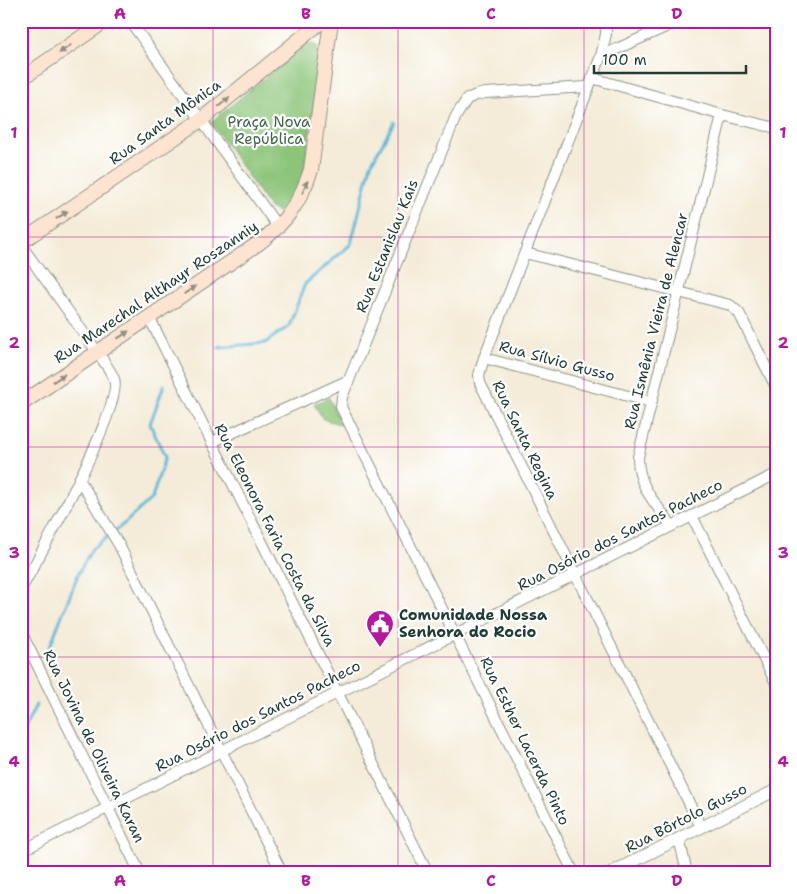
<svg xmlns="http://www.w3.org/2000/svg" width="797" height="894" viewBox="0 0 797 894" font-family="'Shantell Sans',sans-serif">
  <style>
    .green { fill: #8cc579; stroke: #568156 }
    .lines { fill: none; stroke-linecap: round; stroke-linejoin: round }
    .stream { stroke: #5cb8da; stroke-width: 3 }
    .minor-casing { stroke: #8a9486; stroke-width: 12 }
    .tertiary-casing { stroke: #8a9486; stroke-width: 13 }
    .secondary-casing { stroke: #8a9486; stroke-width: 16 }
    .minor { stroke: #fff; stroke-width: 10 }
    .tertiary { stroke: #fff; stroke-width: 11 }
    .secondary { stroke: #fde4d1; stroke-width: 14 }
    .oneway { fill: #8e9082 }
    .grid { fill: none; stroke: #b5179e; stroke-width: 1; stroke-opacity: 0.55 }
    .labels { text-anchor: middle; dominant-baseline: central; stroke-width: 4.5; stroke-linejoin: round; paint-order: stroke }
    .street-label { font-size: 15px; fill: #1f3d34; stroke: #fff }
    .park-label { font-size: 15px; fill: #406649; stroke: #fff }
    .poi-label { font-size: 15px; font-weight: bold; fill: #1f3d34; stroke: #fff; text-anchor: start }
    .neatline { fill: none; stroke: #b5179e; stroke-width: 2 }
    .grid-label { font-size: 16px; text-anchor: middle; font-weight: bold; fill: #b5179e }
  </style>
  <rect width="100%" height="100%" fill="#fff"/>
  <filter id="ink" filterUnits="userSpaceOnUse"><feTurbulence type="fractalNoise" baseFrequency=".02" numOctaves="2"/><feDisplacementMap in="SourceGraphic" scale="10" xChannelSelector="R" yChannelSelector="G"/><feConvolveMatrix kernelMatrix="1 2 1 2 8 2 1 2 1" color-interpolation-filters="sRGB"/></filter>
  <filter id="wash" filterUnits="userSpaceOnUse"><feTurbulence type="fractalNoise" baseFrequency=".0096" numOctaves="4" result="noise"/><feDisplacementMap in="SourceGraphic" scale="20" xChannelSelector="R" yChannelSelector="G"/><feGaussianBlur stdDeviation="1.12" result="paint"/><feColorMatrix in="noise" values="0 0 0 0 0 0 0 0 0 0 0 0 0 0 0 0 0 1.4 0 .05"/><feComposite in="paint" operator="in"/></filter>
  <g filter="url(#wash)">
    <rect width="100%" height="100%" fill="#f4ecd8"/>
    <g class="green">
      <path d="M308 43C315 44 318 47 321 53L303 179 284 211 278 212 269 207 211 122Z"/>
      <path d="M329 398 342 425 323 419 314 404Z"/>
    </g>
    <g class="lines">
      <g class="stream">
        <path d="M219 347 265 343 289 326 305 284 351 244 371 164 394 122"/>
        <path d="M46 656 79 572 92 549 125 523 152 498 165 457 150 424 164 385"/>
        <path d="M21 736 36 705"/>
      </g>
    </g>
  </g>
  <g filter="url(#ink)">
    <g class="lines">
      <defs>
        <g id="minor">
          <path d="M130 21 278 227"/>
          <path d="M606 21V34L601 56 484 358 479 375 480 383 701 827"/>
          <path d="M601 56 679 21"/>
          <path d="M592 78 722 115 776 128"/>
          <path d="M21 245C42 274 62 303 83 332 93 347 107 363 114 379 125 404 38 559 21 589"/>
          <path d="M525 253 730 305 739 313 776 387"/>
          <path d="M149 317 428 873"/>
          <path d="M484 358 651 402"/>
          <path d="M349 380 342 397 341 407 574 873"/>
          <path d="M212 442 349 380 456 116 467 99 476 95 485 93 588 87"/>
          <path d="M79 479 119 545 282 873"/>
          <path d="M692 516 776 683"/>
          <path d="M672 526C655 503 638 487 638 457L722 115"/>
          <path d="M21 632 140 873"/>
          <path d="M21 664 30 649"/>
          <path d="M679 838 687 873"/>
          <path d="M21 851 776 474"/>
        </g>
        <path id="tertiary" d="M610 873 776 790"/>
        <g id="secondary">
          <path d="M21 79 105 21"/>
          <path d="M21 242 201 120 322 21"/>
          <path d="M21 404 259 243C286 222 300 203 311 170L331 21"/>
        </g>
      </defs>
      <use href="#minor" class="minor-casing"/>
      <use href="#tertiary" class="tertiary-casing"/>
      <use href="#secondary" class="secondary-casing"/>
      <use href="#minor" class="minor"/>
      <use href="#tertiary" class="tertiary"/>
      <use href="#secondary" class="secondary"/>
    </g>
    <defs><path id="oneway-solid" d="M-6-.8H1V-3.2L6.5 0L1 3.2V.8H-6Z" transform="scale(1.25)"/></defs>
    <g class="oneway">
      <use href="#oneway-solid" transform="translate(65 49) rotate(145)"/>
      <use href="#oneway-solid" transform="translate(224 102) rotate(-39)"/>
      <use href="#oneway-solid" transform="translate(305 187) rotate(-68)"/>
      <use href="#oneway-solid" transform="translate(62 215) rotate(-34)"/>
      <use href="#oneway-solid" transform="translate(190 290) rotate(-34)"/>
      <use href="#oneway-solid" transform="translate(123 335) rotate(-34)"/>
      <use href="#oneway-solid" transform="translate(59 378) rotate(-34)"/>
    </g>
  </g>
  <path class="grid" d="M213 21V873M398 21V873M584 21V873M21 237H776M21 447H776M21 657H776"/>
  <defs>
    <symbol id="civic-pin" viewBox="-11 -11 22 30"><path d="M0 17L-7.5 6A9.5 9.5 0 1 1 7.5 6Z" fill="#b5179e" stroke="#fff"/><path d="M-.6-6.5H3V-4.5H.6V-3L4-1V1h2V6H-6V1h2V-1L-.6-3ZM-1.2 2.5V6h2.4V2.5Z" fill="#fff"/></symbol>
  </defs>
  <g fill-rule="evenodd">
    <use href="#civic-pin" x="364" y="608" width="32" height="43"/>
  </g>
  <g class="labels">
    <g class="street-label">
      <text transform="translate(165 122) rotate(-36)">Rua Santa Mônica</text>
      <text transform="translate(387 246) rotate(-68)">Rua Estanislau Kais</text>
      <text transform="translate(156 292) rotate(-34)">Rua Marechal Althayr Roszanniy</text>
      <text transform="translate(656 321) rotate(-76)">Rua Ismênia Vieira de Alencar</text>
      <text transform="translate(557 361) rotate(15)">Rua Sílvio Gusso</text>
      <text transform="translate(525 440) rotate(64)">Rua Santa Regina</text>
      <text transform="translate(275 535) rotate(63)">Rua Eleonora Faria Costa da Silva</text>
      <text transform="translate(620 535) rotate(-27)">Rua Osório dos Santos Pacheco</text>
      <text transform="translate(258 716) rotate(-27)">Rua Osório dos Santos Pacheco</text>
      <text transform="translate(525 741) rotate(64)">Rua Esther Lacerda Pinto</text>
      <text transform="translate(94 746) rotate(64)">Rua Jovina de Oliveira Karan</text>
      <text transform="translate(686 818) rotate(-27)">Rua Bôrtolo Gusso</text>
    </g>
    <g class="park-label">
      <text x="269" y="122">Praça Nova<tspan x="269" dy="17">República</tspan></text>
    </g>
    <g class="poi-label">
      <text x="399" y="615">Comunidade Nossa<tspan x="399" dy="17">Senhora do Rocio</tspan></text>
    </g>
  </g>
  <rect width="797" height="894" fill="none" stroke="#fff" stroke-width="55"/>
  <path d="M594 65v8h152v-8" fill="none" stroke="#1f3d34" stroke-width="2.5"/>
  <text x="602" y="65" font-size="15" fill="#1f3d34" stroke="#ffffff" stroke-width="4" paint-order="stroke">100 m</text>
  <rect x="28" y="28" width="742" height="838" class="neatline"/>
  <g class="grid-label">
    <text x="120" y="19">A</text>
    <text x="306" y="19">B</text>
    <text x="491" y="19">C</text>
    <text x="677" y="19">D</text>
    <text x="14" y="138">1</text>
    <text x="783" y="138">1</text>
    <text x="14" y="348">2</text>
    <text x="783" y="348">2</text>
    <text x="14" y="558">3</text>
    <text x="783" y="558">3</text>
    <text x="14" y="767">4</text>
    <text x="783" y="767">4</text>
    <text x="120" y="886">A</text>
    <text x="306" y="886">B</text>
    <text x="491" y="886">C</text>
    <text x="677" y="886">D</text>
  </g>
</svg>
